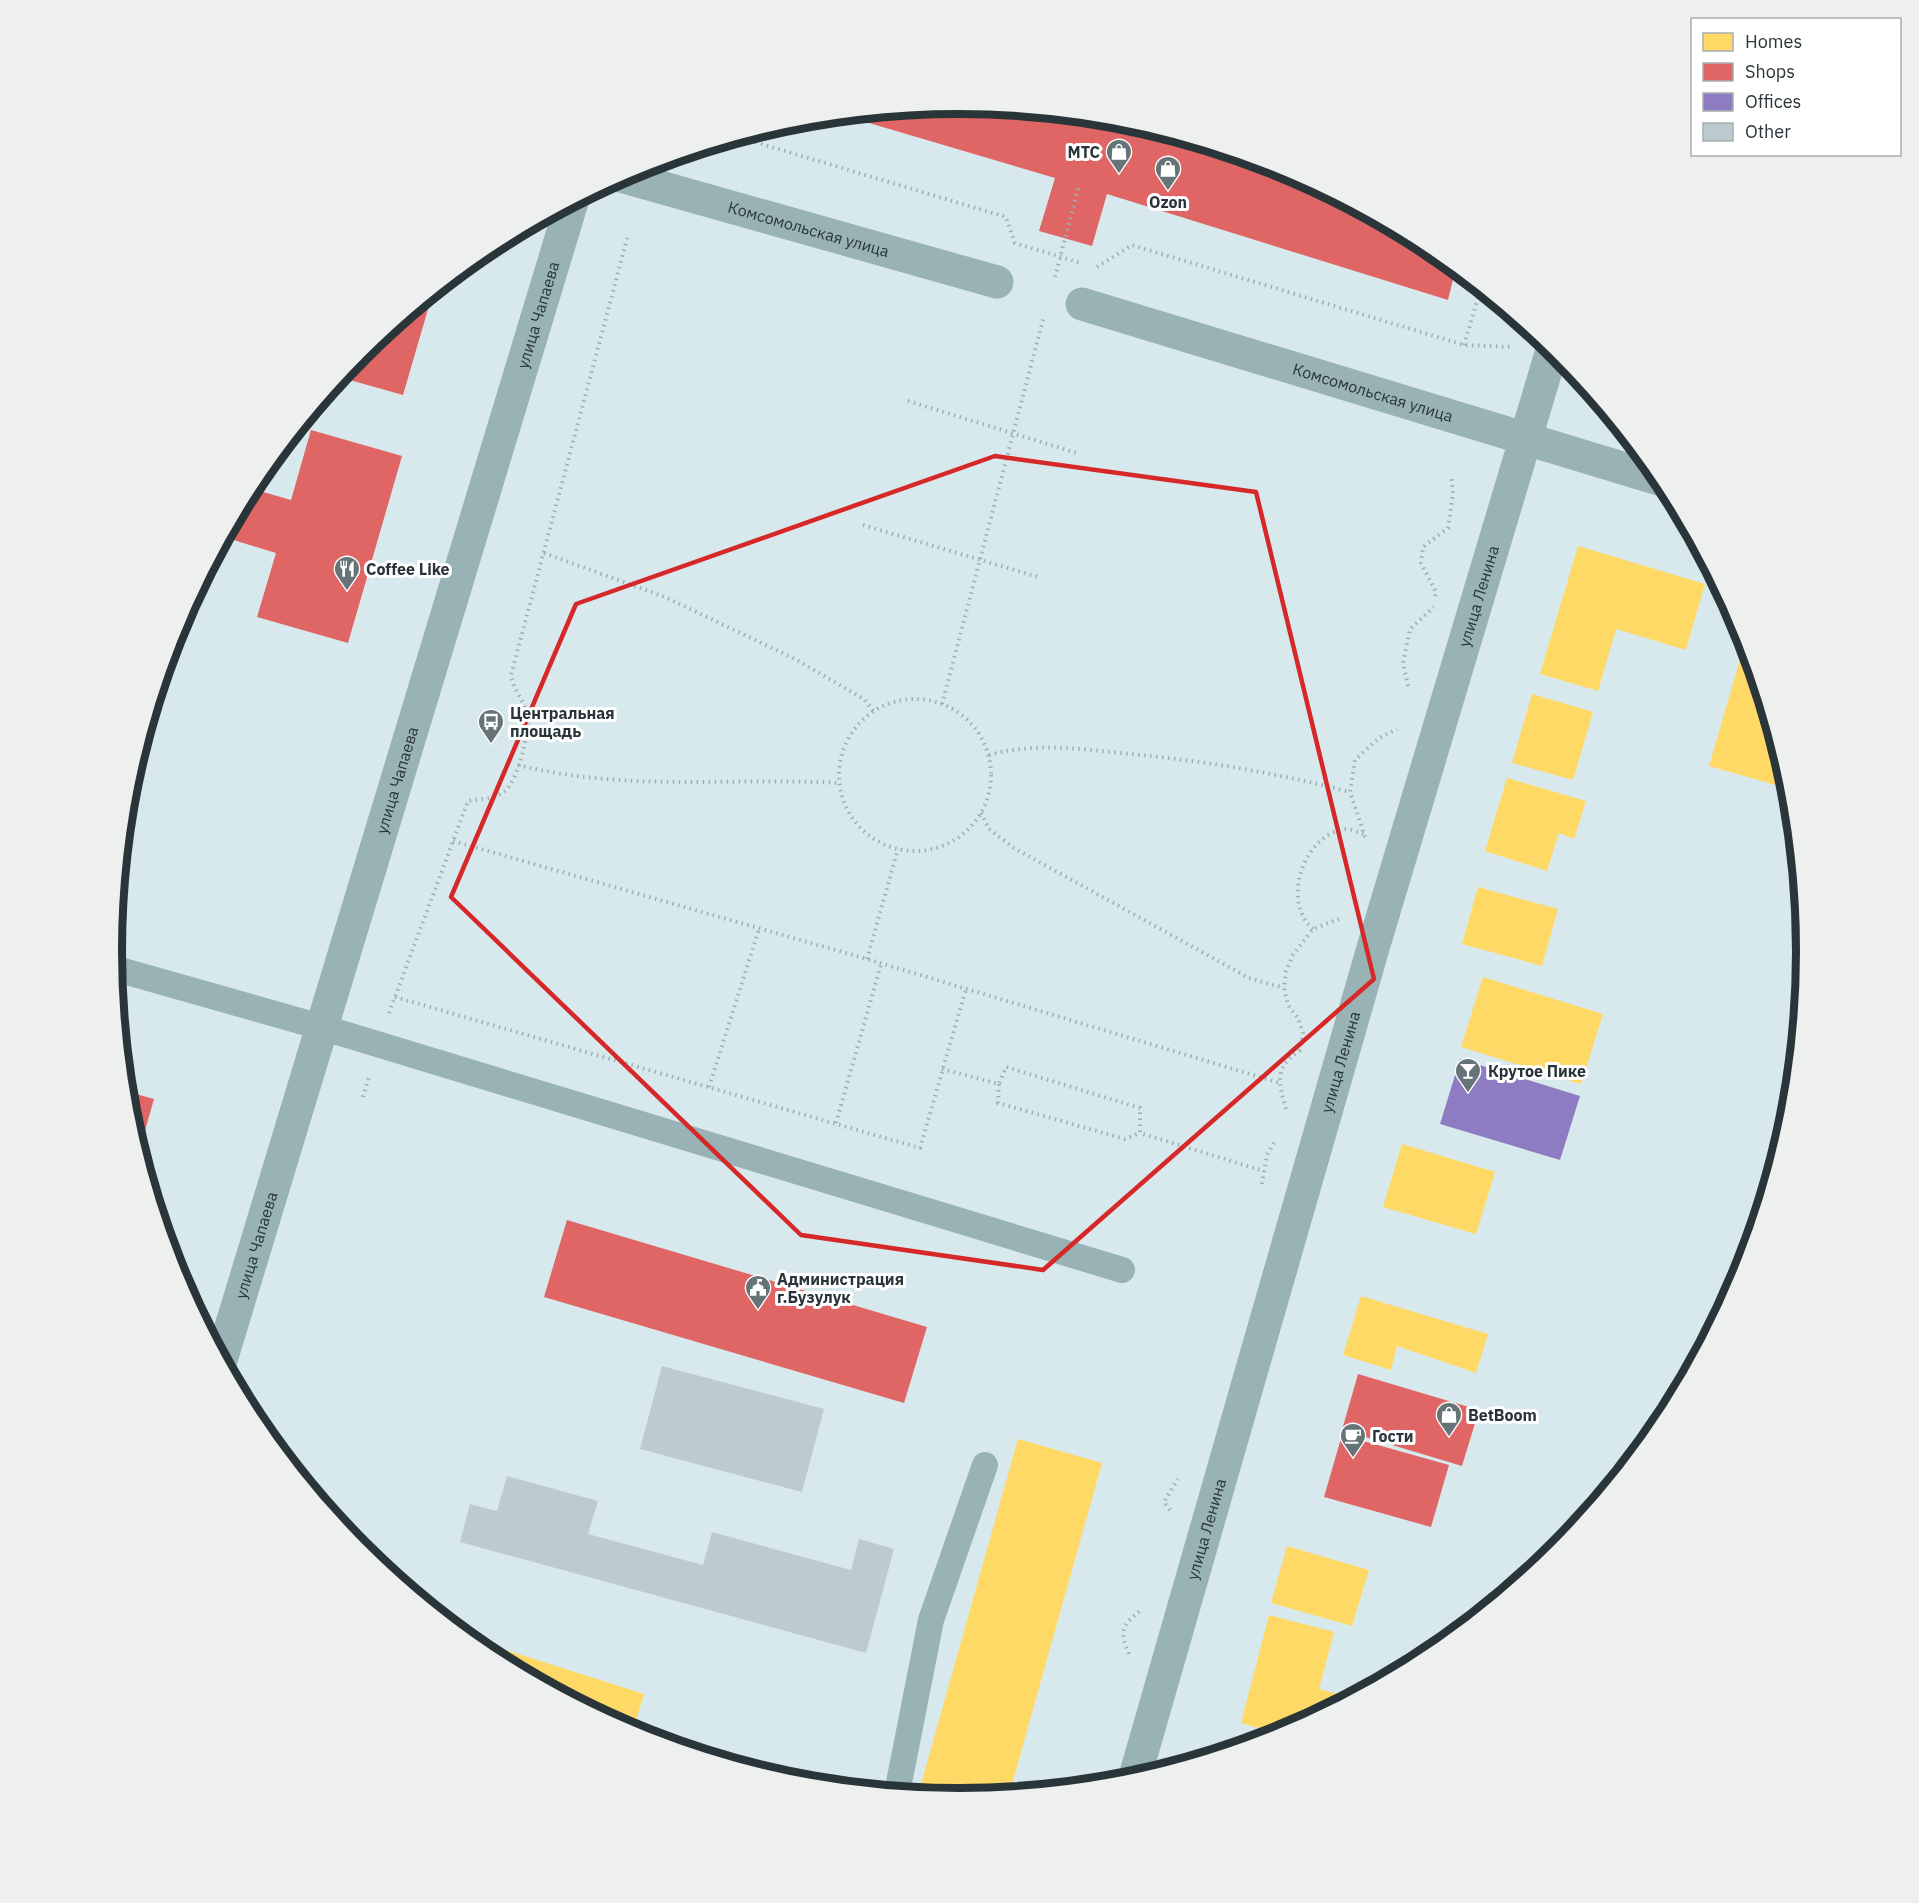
<svg xmlns="http://www.w3.org/2000/svg" width="1919" height="1903" viewBox="0 0 1919 1903" font-family="'IBM Plex Sans',sans-serif">
  <style>
    .homes { fill: #ffd966 }
    .shops { fill: #e06666 }
    .offices { fill: #8e7cc3 }
    .building { fill: #becbce }
    .lines { fill: none; stroke-linecap: round; stroke-linejoin: round }
    .path { stroke: #9cb0b4; stroke-width: 4; stroke-dasharray: 1.5 4.5; stroke-linecap: butt }
    .service { stroke: #99b2b6; stroke-width: 26 }
    .minor { stroke: #99b2b6; stroke-width: 33 }
    .tertiary { stroke: #99b2b6; stroke-width: 33 }
    .marked { fill: none; stroke: #d62828; stroke-width: 4.5; stroke-linejoin: round }
    .labels { text-anchor: middle; dominant-baseline: central; stroke-width: 6; stroke-linejoin: round; paint-order: stroke }
    .poi-label { font-size: 16px; font-weight: bold; fill: #293538; stroke: #fff; text-anchor: start }
    .street-label { font-size: 16px; fill: #293538; stroke: #fff }
    .rim { fill: none; stroke: #293538; stroke-width: 8 }
  </style>
  <rect width="100%" height="100%" fill="#d8e9ed"/>
  <g class="homes">
    <path d="M1578 546 1705 584 1686 650 1616 629 1598 691 1540 674Z"/>
    <path d="M1746 639 1791 786 1790 789 1709 766Z"/>
    <path d="M1532 694 1593 712 1573 780 1512 763Z"/>
    <path d="M1507 778 1586 801 1574 839 1559 833 1547 871 1485 851Z"/>
    <path d="M1478 887 1558 909 1542 966 1462 944Z"/>
    <path d="M1483 977 1603 1014 1581 1084 1461 1047Z"/>
    <path d="M1402 1144 1495 1172 1476 1234 1383 1207Z"/>
    <path d="M1361 1296 1488 1334 1476 1373 1397 1346 1391 1370 1343 1355Z"/>
    <path d="M1018 1439 1102 1463 1009 1795 959 1799 918 1795Z"/>
    <path d="M1287 1546 1369 1570 1352 1626 1271 1603Z"/>
    <path d="M1269 1615 1334 1632 1319 1689 1353 1698 1284 1735 1241 1723Z"/>
    <path d="M465 1637 644 1694 632 1733 488 1656Z"/>
  </g>
  <g class="shops">
    <path d="M960 104 1125 120 1284 168 1431 247 1456 267 1448 300 1107 194 1092 246 1039 231 1055 178 842 115Z"/>
    <path d="M433 292 403 395 339 377 360 352Z"/>
    <path d="M311 430 402 456 348 643 257 617 276 553 227 538 231 524 250 488 291 500Z"/>
    <path d="M125 1091 154 1099 139 1152 128 1117Z"/>
    <path d="M567 1220 927 1327 904 1403 544 1297Z"/>
    <path d="M1358 1374 1479 1410 1462 1466 1342 1430Z"/>
    <path d="M1342 1435 1449 1465 1431 1527 1324 1497Z"/>
  </g>
  <path class="offices" d="M1460 1059 1580 1096 1560 1160 1440 1124Z"/>
  <g class="building">
    <path d="M662 1366 824 1409 802 1492 640 1449Z"/>
    <path d="M507 1476 598 1501 588 1534 703 1565 712 1532 851 1570 859 1539 894 1549 866 1653 460 1542 470 1504 497 1511Z"/>
  </g>
  <g class="lines">
    <g class="path">
      <path d="M738 137 1006 217 1015 243 1081 263"/>
      <path d="M1097 267 1132 245 1464 345 1512 347"/>
      <path d="M1055 277 1079 185"/>
      <path d="M1464 345 1481 288"/>
      <path d="M908 401 1080 454"/>
      <path d="M863 525 1038 577"/>
      <path d="M544 553 665 597 795 659 864 699 873 711"/>
      <path d="M1435 596 1436 592 1421 563 1423 547 1448 528 1453 493 1451 475"/>
      <path d="M1408 686 1403 663 1410 629 1434 607"/>
      <circle cx="915" cy="775" r="76"/>
      <path d="M942 704 1044 316"/>
      <path d="M989 755C1034 742 1083 749 1130 754 1205 761 1277 773 1350 792"/>
      <path d="M518 765C626 792 730 777 839 783"/>
      <path d="M981 813 989 829 1014 848 1249 978 1284 988"/>
      <path d="M1365 837 1350 792 1355 760 1379 738 1397 729"/>
      <path d="M453 841 867 959 1280 1083"/>
      <path d="M1313 929C1281 902 1303 834 1346 829 1351 829 1358 832 1364 834"/>
      <path d="M867 959 898 849"/>
      <path d="M395 997 920 1148 966 989"/>
      <path d="M389 1013 468 801C480 799 494 799 504 792 518 782 530 730 527 713 523 699 513 689 511 675L628 235"/>
      <path d="M942 1069 999 1084 1006 1067 1140 1108V1133L1264 1171"/>
      <path d="M999 1084 998 1103 1125 1139 1140 1133"/>
      <path d="M709 1087 759 929"/>
      <path d="M363 1097 369 1077"/>
      <path d="M1286 1109C1278 1080 1274 1069 1300 1050L1303 1033 1298 1018 1288 1005 1284 988 1286 971 1293 955 1313 929 1341 918"/>
      <path d="M836 1123 881 964"/>
      <path d="M1262 1184 1267 1155 1275 1141"/>
      <path d="M1170 1510 1164 1502 1178 1479"/>
      <path d="M1129 1654C1119 1631 1122 1625 1141 1610"/>
    </g>
    <g class="service">
      <path d="M113 968 321 1027 1122 1270"/>
      <path d="M897 1793 931 1620 985 1465"/>
    </g>
    <g class="minor">
      <path id="s1" d="M621 176 997 282"/>
      <path id="s2" d="M1082 304 1665 481"/>
      <path id="s3" d="M1134 1780 1373 948 1553 347"/>
    </g>
    <path class="tertiary" id="s4" d="M221 1360 572 202"/>
  </g>
  <path class="marked" d="M995 456 1256 492 1374 979 1043 1270 801 1235 451 897 576 604Z"/>
  <defs>
    <symbol id="shop-pin" viewBox="-11 -11 22 30"><path d="M0 17L-7.5 6A9.5 9.5 0 1 1 7.5 6Z" fill="#667477" stroke="#fff"/><path d="M-5-2.5h2.3a2.7 3.5 0 0 1 5.4 0H5L5.5 6h-11ZM-1.5-2.5h3a1.5 2.3 0 0 0-3 0Z" fill="#fff"/></symbol>
    <symbol id="restaurant-pin" viewBox="-11 -11 22 30"><path d="M0 17L-7.5 6A9.5 9.5 0 1 1 7.5 6Z" fill="#667477" stroke="#fff"/><path d="M-5-6h1v4h1v-4h1v4h1v-4h1v5L-1.5 .5V6h-2V.5L-5-1ZM5-6V6H3V1.5H1.5Q1.5-4 5-6Z" fill="#fff"/></symbol>
    <symbol id="bus-pin" viewBox="-11 -11 22 30"><path d="M0 17L-7.5 6A9.5 9.5 0 1 1 7.5 6Z" fill="#667477" stroke="#fff"/><path d="M-5-6H5V4H4V6H2V4H-2V6H-4V4H-5ZM-3.5-4V0h7V-4ZM-3.5 1.2v1.5H-2V1.2ZM2 1.2v1.5H3.5V1.2Z" fill="#fff"/></symbol>
    <symbol id="bar-pin" viewBox="-11 -11 22 30"><path d="M0 17L-7.5 6A9.5 9.5 0 1 1 7.5 6Z" fill="#667477" stroke="#fff"/><path d="M-6-5H6L.8 .8V4.5H3.5V6h-7V4.5H-.8V.8Z" fill="#fff"/></symbol>
    <symbol id="civic-pin" viewBox="-11 -11 22 30"><path d="M0 17L-7.5 6A9.5 9.5 0 1 1 7.5 6Z" fill="#667477" stroke="#fff"/><path d="M-.6-6.5H3V-4.5H.6V-3L4-1V1h2V6H-6V1h2V-1L-.6-3ZM-1.2 2.5V6h2.4V2.5Z" fill="#fff"/></symbol>
    <symbol id="cafe-pin" viewBox="-11 -11 22 30"><path d="M0 17L-7.5 6A9.5 9.5 0 1 1 7.5 6Z" fill="#667477" stroke="#fff"/><path d="M-5.5-4.5H6V0H3Q3 3.5 0 3.5H-2.5Q-5.5 3.5-5.5 0ZM3-3.2v2h1.7v-2ZM-6 4.5H4V6H-6Z" fill="#fff"/></symbol>
  </defs>
  <g fill-rule="evenodd">
    <use href="#shop-pin" x="1104" y="137" width="30" height="40"/>
    <use href="#shop-pin" x="1153" y="154" width="30" height="40"/>
    <use href="#restaurant-pin" x="332" y="554" width="30" height="40"/>
    <use href="#bus-pin" x="476" y="707" width="30" height="40"/>
    <use href="#bar-pin" x="1453" y="1056" width="30" height="40"/>
    <use href="#civic-pin" x="743" y="1273" width="30" height="40"/>
    <use href="#shop-pin" x="1434" y="1400" width="30" height="40"/>
    <use href="#cafe-pin" x="1338" y="1421" width="30" height="40"/>
  </g>
  <g class="labels">
    <g class="poi-label">
      <text x="1100" y="152" text-anchor="end">МТС</text>
      <text x="1168" y="202" text-anchor="middle">Ozon</text>
      <text x="366" y="569">Coffee Like</text>
      <text x="510" y="713">Центральная<tspan x="510" dy="18">площадь</tspan></text>
      <text x="1488" y="1071">Крутое Пике</text>
      <text x="777" y="1279">Администрация<tspan x="777" dy="18">г.Бузулук</tspan></text>
      <text x="1468" y="1415">BetBoom</text>
      <text x="1372" y="1436">Гости</text>
    </g>
    <g class="street-label">
      <text stroke="none"><textPath href="#s1" startOffset="195">Комсомольская улица</textPath></text>
      <text stroke="none"><textPath href="#s4" startOffset="1092">улица Чапаева</textPath></text>
      <text stroke="none"><textPath href="#s2" startOffset="304">Комсомольская улица</textPath></text>
      <text stroke="none"><textPath href="#s3" startOffset="1233">улица Ленина</textPath></text>
      <text stroke="none"><textPath href="#s4" startOffset="606">улица Чапаева</textPath></text>
      <text stroke="none"><textPath href="#s3" startOffset="747">улица Ленина</textPath></text>
      <text stroke="none"><textPath href="#s4" startOffset="120">улица Чапаева</textPath></text>
      <text stroke="none"><textPath href="#s3" startOffset="261">улица Ленина</textPath></text>
    </g>
  </g>
  <path d="M0 0H1919V1903H0ZM122 951a837 837 0 1 1 1674 0a837 837 0 1 1-1674 0Z" fill="#eeefef" fill-rule="evenodd"/>
  <path class="rim" d="M122 951a837 837 0 1 1 1674 0a837 837 0 1 1-1674 0Z"/>
  <rect x="1691" y="18" width="210" height="138" fill="#ffffff" stroke="#a9aeaf" stroke-width="1.5"/>
  <rect x="1703" y="33" width="30" height="18" fill="#ffd966" stroke="#a9aeaf" stroke-width="1.5"/>
  <text x="1745" y="48" font-size="18" fill="#293538">Homes</text>
  <rect x="1703" y="63" width="30" height="18" fill="#e06666" stroke="#a9aeaf" stroke-width="1.5"/>
  <text x="1745" y="78" font-size="18" fill="#293538">Shops</text>
  <rect x="1703" y="93" width="30" height="18" fill="#8e7cc3" stroke="#a9aeaf" stroke-width="1.5"/>
  <text x="1745" y="108" font-size="18" fill="#293538">Offices</text>
  <rect x="1703" y="123" width="30" height="18" fill="#becbce" stroke="#a9aeaf" stroke-width="1.5"/>
  <text x="1745" y="138" font-size="18" fill="#293538">Other</text>
</svg>
